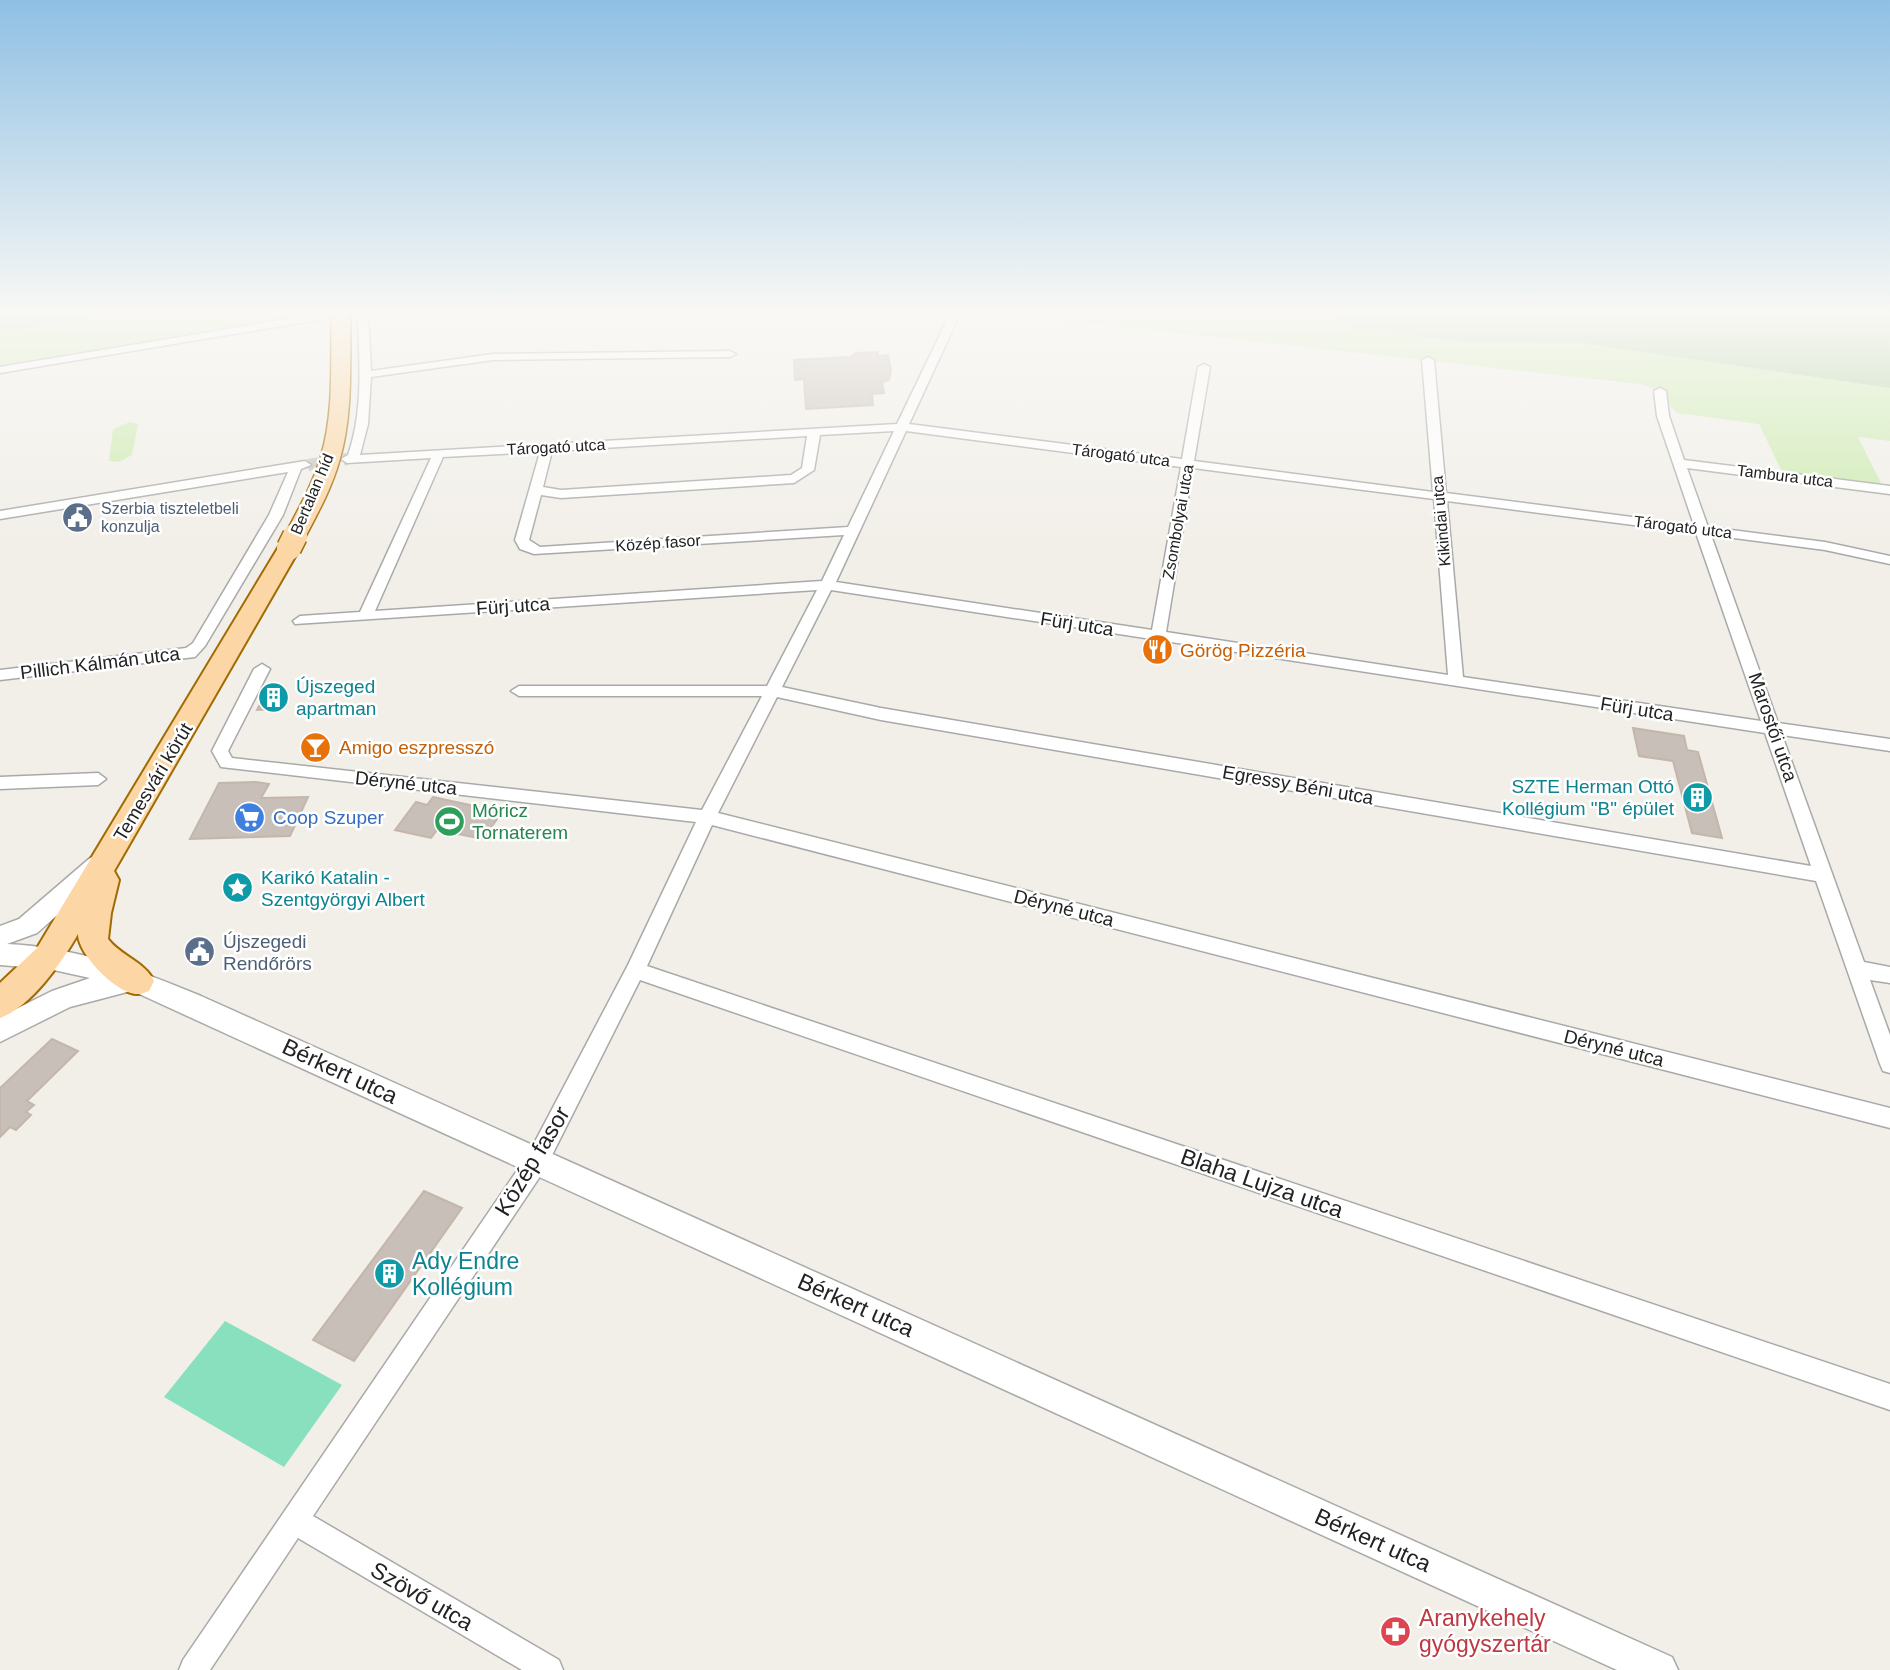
<svg xmlns="http://www.w3.org/2000/svg" width="1890" height="1670" viewBox="0 0 1890 1670" font-family="Helvetica,sans-serif">
  <style>
    .grass { fill: #cdebb0 }
    .forest { fill: #add19e }
    .pitch { fill: #88e0be }
    .building { fill: #c7bfb8; stroke: #c4b6ab; stroke-width: 2 }
    .lines { fill: none; stroke-linecap: round; stroke-linejoin: round }
    .minor-tunnel { stroke: #c8c6c1; stroke-width: 12; stroke-dasharray: 12 6; stroke-linecap: butt }
    .minor-casing { stroke: #a9a9a9; stroke-width: 3 }
    .tertiary-casing { stroke: #a9a9a9; stroke-width: 3 }
    .primary-casing { stroke: #a06b00; stroke-width: 4 }
    .minor { fill: #fff; fill-rule: evenodd }
    .tertiary { fill: #fff; fill-rule: evenodd }
    .primary { fill: #fcd6a4; fill-rule: evenodd }
    .primary-bridge-far1-casing { stroke: #a06b00; stroke-width: 22; stroke-linecap: butt }
    .primary-bridge-casing { stroke: #a06b00; stroke-width: 27; stroke-linecap: butt }
    .primary-bridge-far1 { stroke: #fcd6a4; stroke-width: 19 }
    .primary-bridge { stroke: #fcd6a4; stroke-width: 24 }
    .labels { text-anchor: middle; dominant-baseline: central; stroke-width: 5; stroke-linejoin: round; paint-order: stroke }
    .far-street-label { font-size: 16px; fill: #222; stroke: #fff }
    .far-service-label { font-size: 16px; fill: #4e5e75; stroke: #fff; text-anchor: start }
    .street-label { font-size: 19px; fill: #222; stroke: #fff }
    .food-label { font-size: 19px; fill: #c56008; stroke: #fff; text-anchor: start }
    .culture-label { font-size: 19px; fill: #0d838f; stroke: #fff; text-anchor: start }
    .leisure-label { font-size: 19px; fill: #27864d; stroke: #fff; text-anchor: start }
    .shop-label { font-size: 19px; fill: #366cbe; stroke: #fff; text-anchor: start }
    .service-label { font-size: 19px; fill: #4e5e75; stroke: #fff; text-anchor: start }
    .near-street-label { font-size: 23px; fill: #222; stroke: #fff }
    .near-culture-label { font-size: 23px; fill: #0d838f; stroke: #fff; text-anchor: start }
    .near-health-label { font-size: 23px; fill: #be3a42; stroke: #fff; text-anchor: start }
  </style>
  <rect width="100%" height="100%" fill="#f2efe9"/>
  <g class="grass">
    <path d="M118 314H318L0 368V332Z"/>
    <path d="M1003 314 1333 315 1354 328 1464 342 1579 343 1890 388V441L1858 437 1882 485 1782 472 1759 424 1677 413 1652 388 1640 384Z"/>
    <path d="M130 422 138 424 132 455 119 462 109 461 113 429Z"/>
  </g>
  <g class="forest">
    <path d="M0 314H118L0 332Z"/>
    <path d="M1306 314H1890V388L1579 343 1464 342 1353 328 1333 315Z"/>
  </g>
  <path class="pitch" d="M225 1321 342 1385 284 1467 164 1397Z"/>
  <g class="building">
    <path d="M878 352V356L888 355 891 371 889 380 882 382 884 393 872 394 873 405 806 409 804 379 795 380 794 360 851 357 856 353Z"/>
    <path d="M286 690 275 709 257 710 267 691Z"/>
    <path d="M1633 728 1684 736 1687 750 1698 752 1722 838 1692 833 1673 761 1639 756Z"/>
    <path d="M256 782 269 784 261 798 308 797 290 836 190 839 219 783Z"/>
    <path d="M433 797 502 812 483 839 437 830 431 838 395 830 416 802 427 805Z"/>
    <path d="M52 1039 78 1051 27 1101 34 1105 26 1112 31 1115 16 1130 10 1127 0 1137V1088Z"/>
    <path d="M424 1191 462 1208 354 1361 313 1340Z"/>
  </g>
  <g class="lines">
    <path class="minor-tunnel" d="M308 465 347 459"/>
    <defs>
      <g id="minor">
        <path d="M317 314 329 316 324 319 0 373V367Z"/>
        <path d="M358 314H368L371 371 493 354 730 351 736 354 730 357 493 360 371 377 368 424 360 455 897 424 950 314H960L909 424 1182 459 1198 367 1204 364 1210 367 1194 461 1433 492 1422 360 1428 357 1434 360 1446 493 1694 525 1657 416 1654 391 1660 388 1666 391 1669 416 1684 460 1890 486V494L1687 468 1708 527 1825 542 1890 556V564L1825 550 1711 535 1778 723 1890 739V751L1782 735 1864 962 1890 967V983L1870 980 1890 1035V1073L1883 1071 1880 1064 1816 881 881 720 777 697 718 813 1890 1108V1128L712 825 647 966 1890 1384V1410L640 980 545 1169 313 1516 559 1660 563 1670H522L298 1538 210 1670H179L183 1660 529 1153 628 965 696 822 221 767 212 751 254 669 262 664 270 669 228 751 232 758 702 810 762 696H519L511 691 519 686H767L817 590 295 624 293 621 300 616 360 612 431 458 347 463 341 459 348 455C364 409 359 362 358 314ZM894 431 848 527 540 547 529 540 541 495 561 498 794 483 814 470 820 435ZM906 431 1181 467 1152 630 836 582ZM807 436 802 468 791 475 561 490 543 487 552 451ZM540 452 515 540 520 549 534 554 844 535 822 581 375 611 443 457ZM1193 468 1434 499 1448 675 1166 632ZM1447 501 1696 533 1761 721 1463 677ZM831 590 1765 733 1811 866 881 708 782 687Z"/>
        <path d="M305 461 311 465 301 469 283 515 205 646 195 657 0 680V670L186 648 193 643 269 515 288 472 0 519V511Z"/>
        <path d="M98 773 106 779 98 785 0 789V777Z"/>
      </g>
      <path id="tertiary" d="M98 856 106 858 110 865 106 872 37 933 7 944C75 947 139 970 201 996L1672 1657 1678 1670H1617L137 993 131 991 70 1007 0 1042V1017L52 991 90 978 49 969 0 965V926L19 919 90 858Z"/>
      <path id="primary" d="M289 541 297 543 300 548 114 871 119 880 111 913 108 939C121 956 145 962 154 981L149 991C145 992 142 994 138 994 118 995 78 955 78 934 62 962 31 1007 0 1018V983L37 948 278 548 281 543Z"/>
    </defs>
    <use href="#minor" class="minor-casing"/>
    <use href="#tertiary" class="tertiary-casing"/>
    <use href="#primary" class="primary-casing"/>
    <use href="#minor" class="minor"/>
    <use href="#tertiary" class="tertiary"/>
    <use href="#primary" class="primary"/>
    <defs>
      <path id="primary-bridge-far1" d="M294 538C307 513 322 487 330 459 344 413 340 362 341 314"/>
      <path id="primary-bridge" d="M289 548 295 536"/>
    </defs>
    <use href="#primary-bridge-far1" class="primary-bridge-far1-casing"/>
    <use href="#primary-bridge" class="primary-bridge-casing"/>
    <use href="#primary-bridge-far1" class="primary-bridge-far1"/>
    <use href="#primary-bridge" class="primary-bridge"/>
  </g>
  <linearGradient id="sky" x2="0" y2="1"><stop stop-color="#8fc0e4"/><stop offset="0.57" stop-color="#f9f8f5"/><stop offset="1" stop-color="#f9f8f5" stop-opacity="0"/></linearGradient>
  <rect width="1890" height="548" fill="url(#sky)"/>
  <defs>
    <symbol id="civic-disc" viewBox="-11 -11 22 22"><circle r="9.5" fill="#5c6f8a" stroke="#fff"/><path d="M-.6-6.5H3V-4.5H.6V-3L4-1V1h2V6H-6V1h2V-1L-.6-3ZM-1.2 2.5V6h2.4V2.5Z" fill="#fff"/></symbol>
    <symbol id="restaurant-disc" viewBox="-11 -11 22 22"><circle r="9.5" fill="#e8710a" stroke="#fff"/><path d="M-5-6h1v4h1v-4h1v4h1v-4h1v5L-1.5 .5V6h-2V.5L-5-1ZM5-6V6H3V1.5H1.5Q1.5-4 5-6Z" fill="#fff"/></symbol>
    <symbol id="building-disc" viewBox="-11 -11 22 22"><circle r="9.5" fill="#0f9aa8" stroke="#fff"/><path d="M-4-6H4V6H1V3H-1V6H-4ZM-2.5-4.3h1.7v1.8h-1.7ZM.8-4.3h1.7v1.8H.8ZM-2.5-1h1.7V.8h-1.7ZM.8-1h1.7V.8H.8Z" fill="#fff"/></symbol>
    <symbol id="bar-disc" viewBox="-11 -11 22 22"><circle r="9.5" fill="#e8710a" stroke="#fff"/><path d="M-6-5H6L.8 .8V4.5H3.5V6h-7V4.5H-.8V.8Z" fill="#fff"/></symbol>
    <symbol id="supermarket-disc" viewBox="-11 -11 22 22"><circle r="9.5" fill="#3f7fe0" stroke="#fff"/><path d="M-6-5.5h2.5l.6 2H6L4.5 2H-2.5L-4.4-4H-6ZM-1.5 3.2a1.3 1.3 0 1 0 .1 0ZM3 3.2a1.3 1.3 0 1 0 .1 0Z" fill="#fff"/></symbol>
    <symbol id="stadium-disc" viewBox="-11 -11 22 22"><circle r="9.5" fill="#2e9e5b" stroke="#fff"/><path d="M0-5a6.5 5 0 1 0 0 10a6.5 5 0 1 0 0-10ZM-3.5-1.8h7v3.6h-7Z" fill="#fff"/></symbol>
    <symbol id="sight-disc" viewBox="-11 -11 22 22"><circle r="9.5" fill="#0f9aa8" stroke="#fff"/><path d="M0-6L1.8-2.2L6-1.7L2.9 1.2L3.7 5.4L0 3.3L-3.7 5.4L-2.9 1.2L-6-1.7L-1.8-2.2Z" fill="#fff"/></symbol>
    <symbol id="pharmacy-disc" viewBox="-11 -11 22 22"><circle r="9.5" fill="#e0444e" stroke="#fff"/><path d="M-2-6h4v4h4v4h-4v4h-4v-4h-4v-4h4Z" fill="#fff"/></symbol>
  </defs>
  <g fill-rule="evenodd">
    <use href="#civic-disc" x="60" y="500" width="35" height="35"/>
    <use href="#restaurant-disc" x="1140" y="632" width="35" height="35"/>
    <use href="#building-disc" x="256" y="680" width="35" height="35"/>
    <use href="#bar-disc" x="298" y="730" width="35" height="35"/>
    <use href="#building-disc" x="1680" y="780" width="35" height="35"/>
    <use href="#supermarket-disc" x="232" y="800" width="35" height="35"/>
    <use href="#stadium-disc" x="432" y="804" width="35" height="35"/>
    <use href="#sight-disc" x="220" y="870" width="35" height="35"/>
    <use href="#civic-disc" x="182" y="934" width="35" height="35"/>
    <use href="#building-disc" x="372" y="1256" width="35" height="35"/>
    <use href="#pharmacy-disc" x="1378" y="1614" width="35" height="35"/>
  </g>
  <g class="labels">
    <g class="far-street-label">
      <text transform="translate(556 447) rotate(-3)">Tárogató utca</text>
      <text transform="translate(1121 455) rotate(7)">Tárogató utca</text>
      <text transform="translate(1785 476) rotate(7)">Tambura utca</text>
      <text transform="translate(312 494) rotate(-67)">Bertalan híd</text>
      <text transform="translate(1441 521) rotate(-95)">Kikindai utca</text>
      <text transform="translate(1178 522) rotate(-80)">Zsombolyai utca</text>
      <text transform="translate(1683 527) rotate(7)">Tárogató utca</text>
      <text transform="translate(658 543) rotate(-4)">Közép fasor</text>
    </g>
    <g class="far-service-label">
      <text x="101" y="508">Szerbia tiszteletbeli<tspan x="101" dy="18">konzulja</tspan></text>
    </g>
    <g class="street-label">
      <text transform="translate(513 606) rotate(-4)">Fürj utca</text>
      <text transform="translate(1077 624) rotate(9)">Fürj utca</text>
      <text transform="translate(100 663) rotate(-7)">Pillich Kálmán utca</text>
      <text transform="translate(1637 709) rotate(9)">Fürj utca</text>
      <text transform="translate(1773 727) rotate(71)">Marostői utca</text>
      <text transform="translate(153 782) rotate(-59)">Temesvári körút</text>
      <text transform="translate(406 783) rotate(6)">Déryné utca</text>
      <text transform="translate(1298 785) rotate(10)">Egressy Béni utca</text>
      <text transform="translate(1064 908) rotate(14)">Déryné utca</text>
      <text transform="translate(1614 1048) rotate(14)">Déryné utca</text>
    </g>
    <g class="food-label">
      <text x="1180" y="650">Görög Pizzéria</text>
      <text x="339" y="747">Amigo eszpresszó</text>
    </g>
    <g class="culture-label">
      <text x="296" y="686">Újszeged<tspan x="296" dy="22">apartman</tspan></text>
      <text x="1674" y="786" text-anchor="end">SZTE Herman Ottó<tspan x="1674" dy="22">Kollégium "B" épület</tspan></text>
      <text x="261" y="877">Karikó Katalin -<tspan x="261" dy="22">Szentgyörgyi Albert</tspan></text>
    </g>
    <g class="leisure-label">
      <text x="472" y="810">Móricz<tspan x="472" dy="22">Tornaterem</tspan></text>
    </g>
    <g class="shop-label">
      <text x="273" y="817">Coop Szuper</text>
    </g>
    <g class="service-label">
      <text x="223" y="941">Újszegedi<tspan x="223" dy="22">Rendőrörs</tspan></text>
    </g>
    <g class="near-street-label">
      <text transform="translate(340 1071) rotate(25)">Bérkert utca</text>
      <text transform="translate(532 1161) rotate(-59)">Közép fasor</text>
      <text transform="translate(1262 1183) rotate(19)">Blaha Lujza utca</text>
      <text transform="translate(856 1305) rotate(24)">Bérkert utca</text>
      <text transform="translate(1373 1540) rotate(24)">Bérkert utca</text>
      <text transform="translate(422 1596) rotate(30)">Szövő utca</text>
    </g>
    <g class="near-culture-label">
      <text x="412" y="1261">Ady Endre<tspan x="412" dy="26">Kollégium</tspan></text>
    </g>
    <g class="near-health-label">
      <text x="1419" y="1618">Aranykehely<tspan x="1419" dy="26">gyógyszertár</tspan></text>
    </g>
  </g>
</svg>
